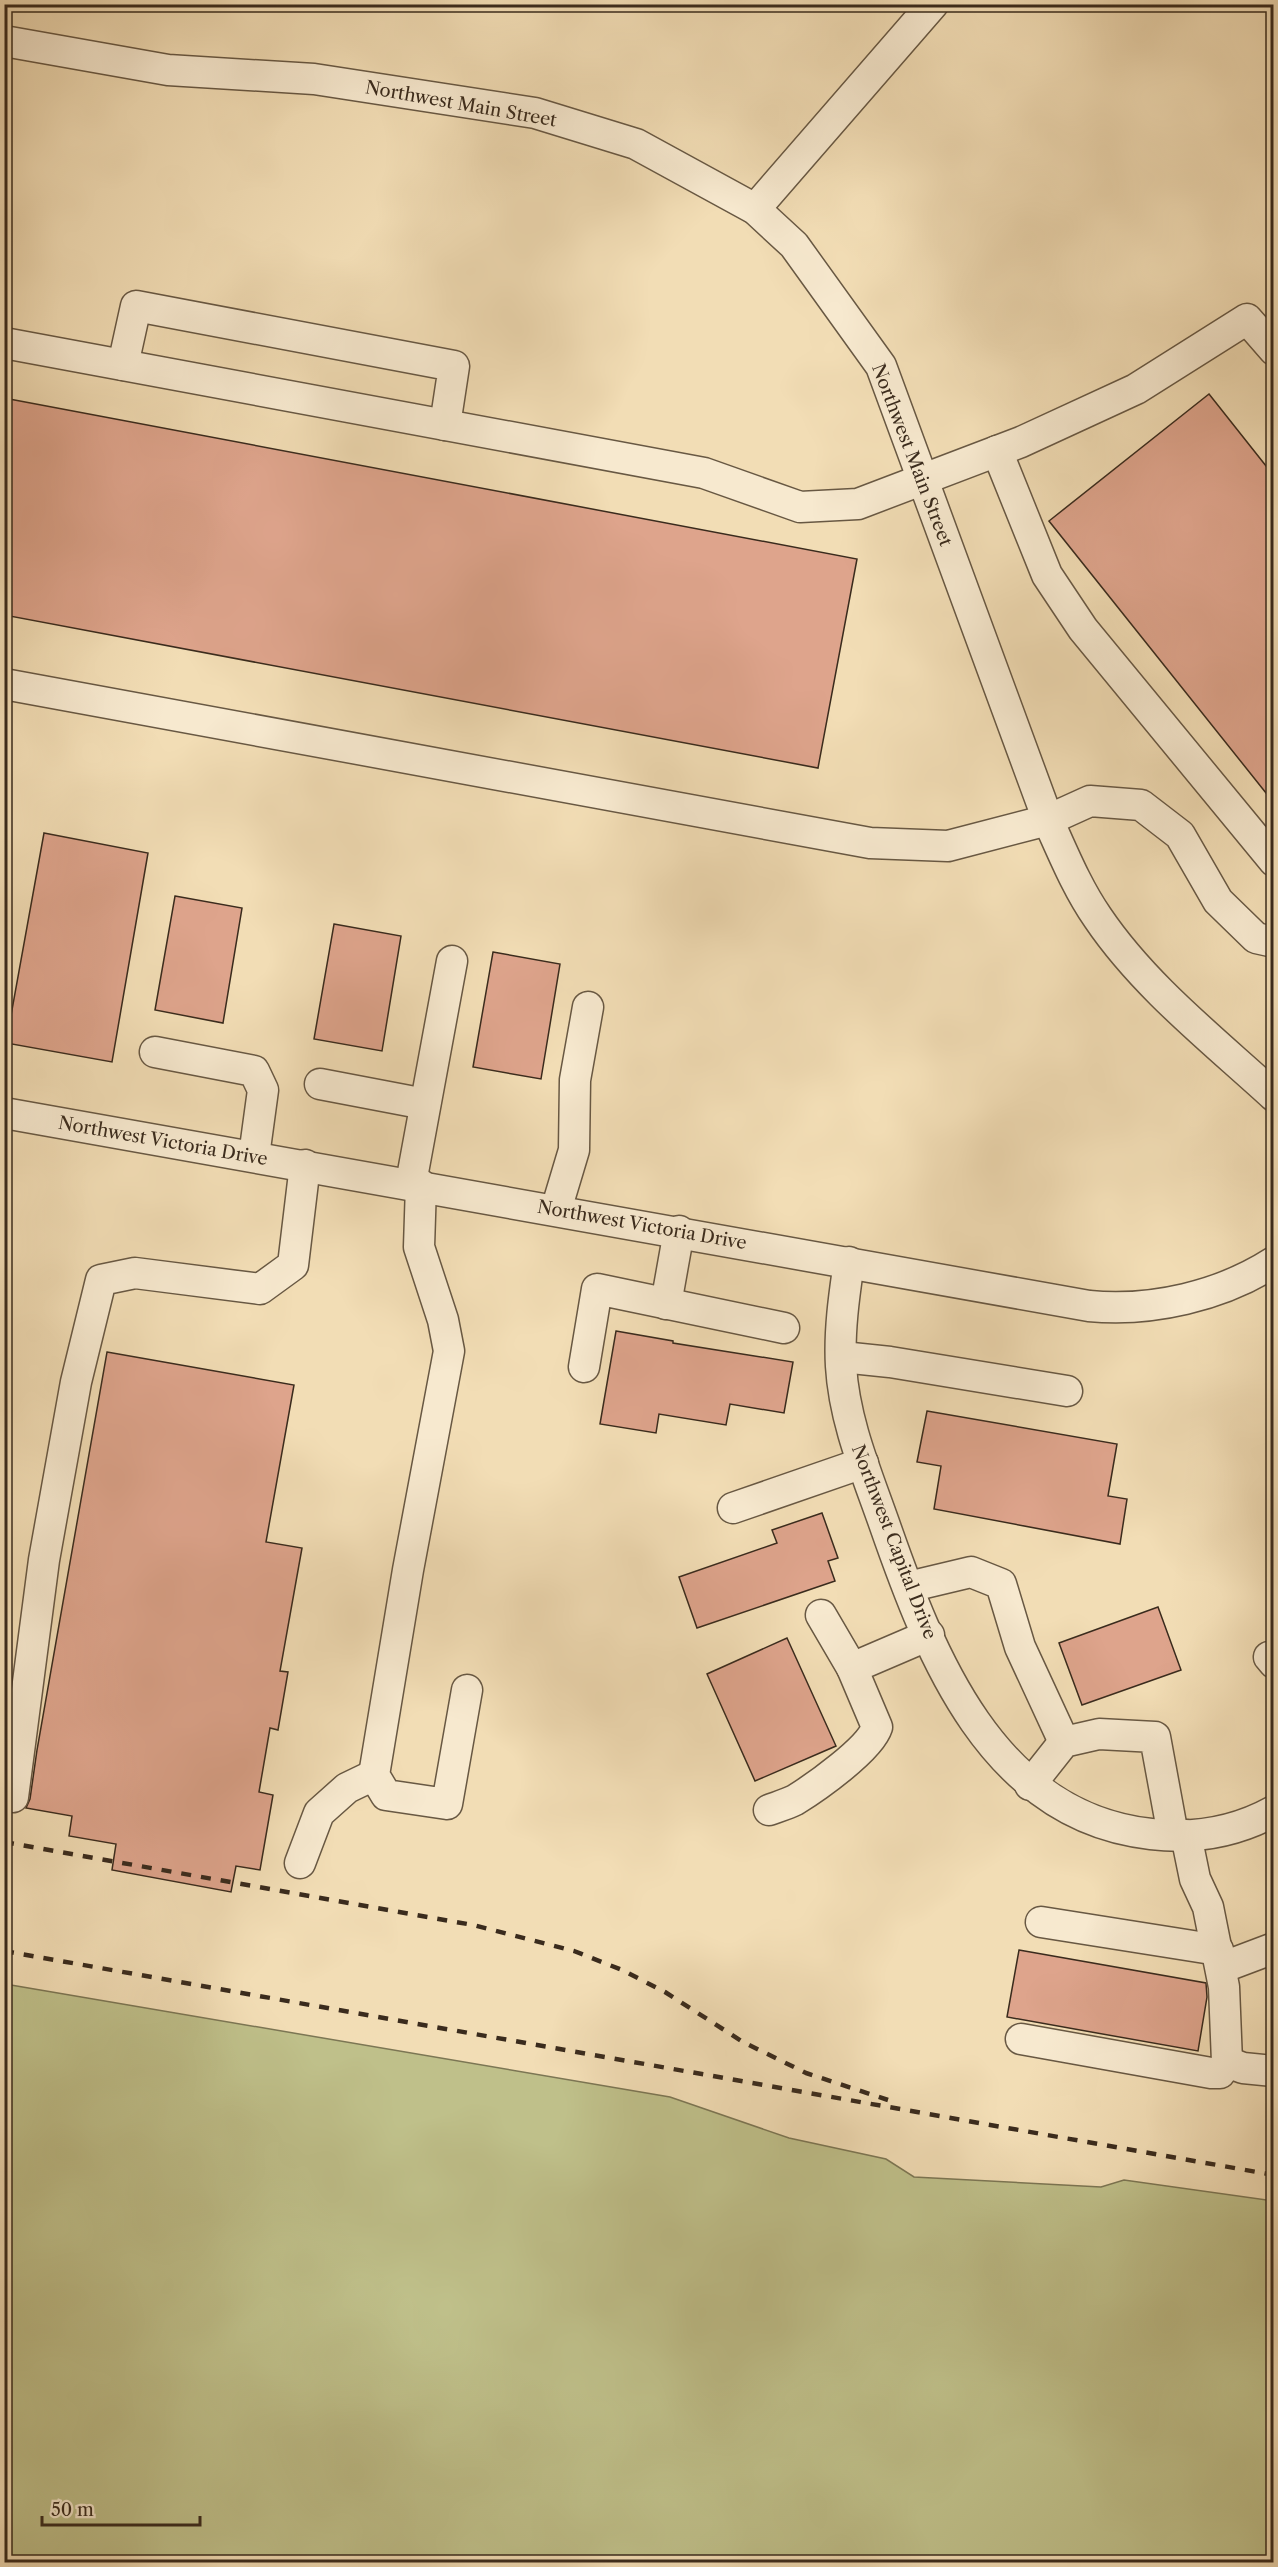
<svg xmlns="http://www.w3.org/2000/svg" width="1278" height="2567" viewBox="0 0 1278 2567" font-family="'Libre Caslon Text',serif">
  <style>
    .green { fill: #bfc08a; stroke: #7c7654; stroke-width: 1.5 }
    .building { fill: #dea48c; stroke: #3a2b1d; stroke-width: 1.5 }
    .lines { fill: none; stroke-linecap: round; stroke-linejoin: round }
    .minor-casing { stroke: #685843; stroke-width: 33 }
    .minor { stroke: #f7e9cf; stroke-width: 30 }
    .rail { stroke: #3a2b1d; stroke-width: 4.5; stroke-dasharray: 10 10; stroke-linecap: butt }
    .labels { text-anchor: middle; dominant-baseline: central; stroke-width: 4.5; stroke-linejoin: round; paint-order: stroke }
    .street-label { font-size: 18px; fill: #3a2b1d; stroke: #f7e9cf }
  </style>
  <rect width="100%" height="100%" fill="#f2ddb5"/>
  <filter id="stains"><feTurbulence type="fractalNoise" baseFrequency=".00333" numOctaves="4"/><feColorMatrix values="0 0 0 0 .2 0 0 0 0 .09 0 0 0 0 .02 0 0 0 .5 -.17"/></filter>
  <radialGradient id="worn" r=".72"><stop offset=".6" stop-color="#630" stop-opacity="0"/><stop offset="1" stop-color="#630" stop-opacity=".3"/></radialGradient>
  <path class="green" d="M5 1984 670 2097 789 2138 886 2159 914 2177 1101 2187 1124 2180 1273 2201V2562H5Z"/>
  <g class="building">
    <path d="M1209 394 1274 476V803L1049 521Z"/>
    <path d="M4 398 857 559 818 768 4 615Z"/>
    <path d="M44 833 148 853 112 1062 6 1043Z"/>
    <path d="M175 896 242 908 223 1023 155 1010Z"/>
    <path d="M334 924 401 936 382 1051 314 1039Z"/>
    <path d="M493 952 560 964 541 1079 473 1067Z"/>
    <path d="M616 1331 673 1341V1343L793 1362 784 1413 730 1404 726 1425 659 1414 656 1433 600 1424Z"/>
    <path d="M107 1352 294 1385 266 1542 302 1548 280 1671 288 1672 278 1730 270 1728 259 1792 273 1795 260 1870 236 1866 231 1892 112 1870 116 1844 69 1836 72 1816 26 1808 30 1799 37 1750Z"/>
    <path d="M927 1411 1117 1444 1108 1496 1127 1499 1120 1544 934 1509 941 1466 917 1462Z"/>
    <path d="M822 1513 838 1558 828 1561 835 1581 697 1628 679 1577 777 1543 772 1530Z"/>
    <path d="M1158 1607 1181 1670 1082 1705 1059 1643Z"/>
    <path d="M787 1638 836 1746 755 1781 707 1674Z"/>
    <path d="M1019 1950 1206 1983 1207 1997 1198 2051 1007 2017Z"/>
  </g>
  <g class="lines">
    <defs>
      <g id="minor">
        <path d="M4 41 168 70 314 79 535 113 636 144 755 209 794 245 881 366 1048 820C1063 853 1077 888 1098 918 1144 986 1213 1040 1274 1096"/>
        <path d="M755 209 933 4"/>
        <path d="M4 343 704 473 800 507 858 504 1021 442 1136 389 1247 319 1274 350"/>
        <path d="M123 365 136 306 454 366 445 425"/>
        <path d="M997 451 1047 575 1083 629 1274 861"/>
        <path d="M4 684 870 843 948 846 1048 820 1090 801 1141 805 1180 835 1218 901 1256 938 1274 942"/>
        <path d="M155 1052 254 1071 263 1090 254 1156"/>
        <path d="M320 1084 425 1104"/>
        <path d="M4 1113 1089 1306C1152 1312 1221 1296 1274 1262"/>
        <path d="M411 1183 452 961"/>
        <path d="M421 1185 419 1247 443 1320 449 1351 408 1570 374 1775 386 1795 447 1804 467 1690"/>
        <path d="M556 1210 574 1150 575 1080 588 1007"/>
        <path d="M849 1262C844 1296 839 1332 841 1366 844 1420 866 1472 884 1523 930 1655 992 1817 1151 1834 1193 1839 1236 1832 1274 1811"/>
        <path d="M666 1304 679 1231"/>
        <path d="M842 1357 890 1362 1067 1391"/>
        <path d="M584 1367 597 1289 784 1328"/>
        <path d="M733 1508 863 1463"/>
        <path d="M908 1587 971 1572 1001 1584 1020 1647 1064 1742"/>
        <path d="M821 1615 852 1668"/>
        <path d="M1269 1657 1274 1663"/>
        <path d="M1030 1785 1064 1742 1099 1734 1155 1737 1173 1835"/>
        <path d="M13 1797 44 1560 76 1382 101 1280 135 1273 260 1289 293 1265 305 1165"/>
        <path d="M769 1810C777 1807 787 1804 795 1800 816 1787 870 1749 877 1727L852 1668 929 1635"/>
        <path d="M300 1863 319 1813 347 1788 374 1775"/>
        <path d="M1041 1922 1218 1950"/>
        <path d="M1221 1968 1274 1948"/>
        <path d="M1021 2039 1211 2073H1220L1227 2062 1224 1987 1208 1907 1195 1879 1186 1835"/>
        <path d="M1227 2062 1243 2068 1274 2071"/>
      </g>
    </defs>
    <use href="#minor" class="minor-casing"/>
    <use href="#minor" class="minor"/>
    <g class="rail">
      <path d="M4 1842 473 1925 574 1951 622 1970 665 1992 743 2042 806 2073 888 2100"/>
      <path d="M4 1951 1274 2175"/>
    </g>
  </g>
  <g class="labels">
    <g class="street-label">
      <text transform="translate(461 104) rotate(10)">Northwest Main Street</text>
      <text transform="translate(912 455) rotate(69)">Northwest Main Street</text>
      <text transform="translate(163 1141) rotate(10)">Northwest Victoria Drive</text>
      <text transform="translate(642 1225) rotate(10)">Northwest Victoria Drive</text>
      <text transform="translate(894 1542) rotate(69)">Northwest Capital Drive</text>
    </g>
  </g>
  <rect width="1278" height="2567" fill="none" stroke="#f2ddb5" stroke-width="24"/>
  <rect x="6" y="6" width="1266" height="2555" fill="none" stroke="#3a2b1d" stroke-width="3"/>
  <rect x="12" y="12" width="1254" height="2543" fill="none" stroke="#3a2b1d" stroke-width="1.5"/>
  <path d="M42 2516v9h158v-9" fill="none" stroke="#3a2b1d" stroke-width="3"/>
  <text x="51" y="2516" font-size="18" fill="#3a2b1d" stroke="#f7e9cf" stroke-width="4.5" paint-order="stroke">50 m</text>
  <rect width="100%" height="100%" filter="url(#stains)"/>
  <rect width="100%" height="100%" fill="url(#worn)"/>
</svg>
